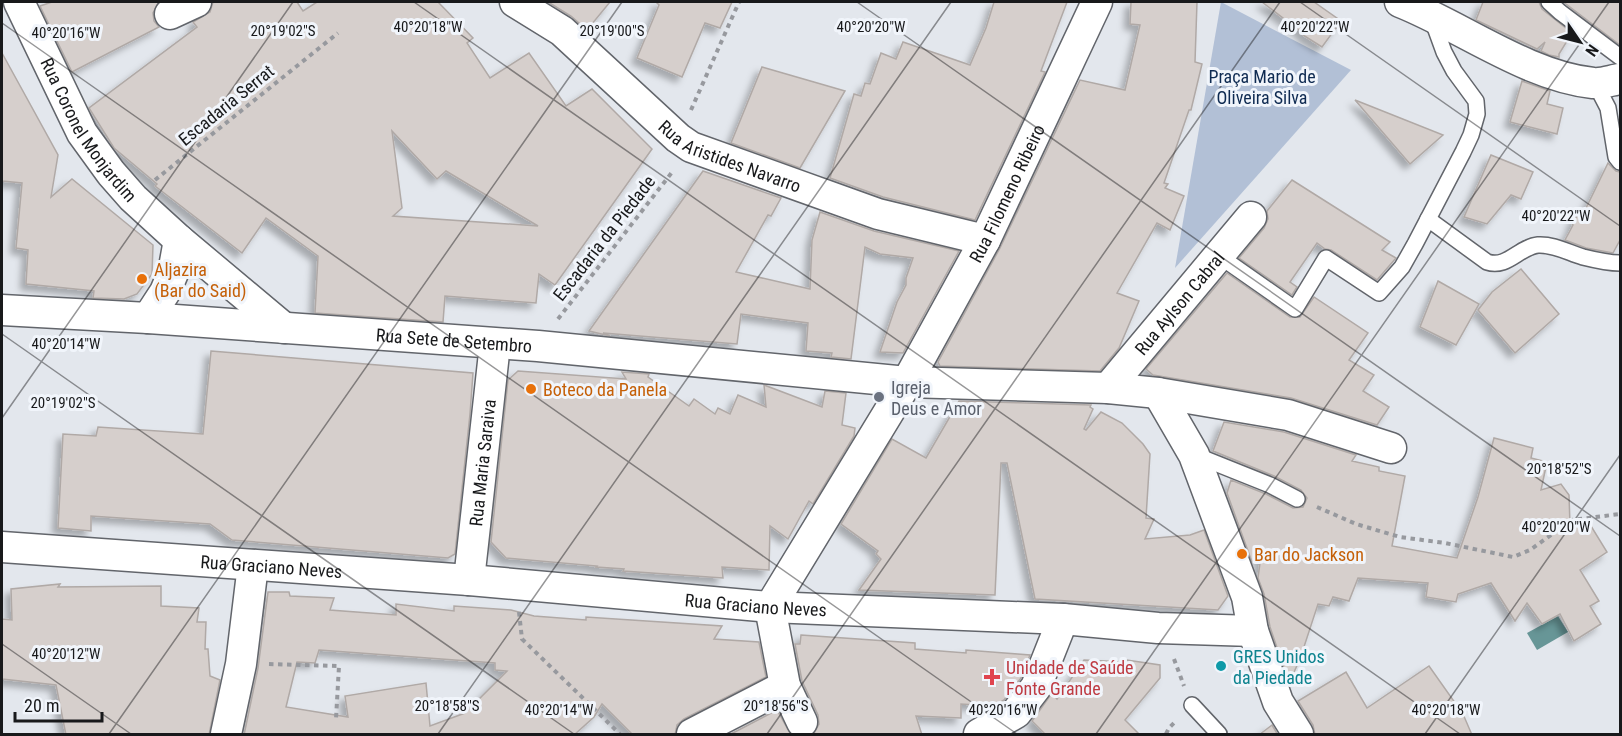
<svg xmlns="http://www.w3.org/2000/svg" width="1622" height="736" viewBox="0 0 1622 736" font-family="'Roboto Condensed',sans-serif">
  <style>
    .green { fill: #b2c0d6 }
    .water { fill: #679697 }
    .building { fill: #d6cfcc; stroke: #b0a9a6; stroke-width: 1.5; fill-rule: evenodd; filter: url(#shadow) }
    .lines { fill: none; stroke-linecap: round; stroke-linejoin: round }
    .service-casing { stroke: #62656b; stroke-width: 18 }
    .minor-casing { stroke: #62656b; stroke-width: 33 }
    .path { stroke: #97999e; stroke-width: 4; stroke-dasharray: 4.5 4.5; stroke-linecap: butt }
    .service { stroke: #fff; stroke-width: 15 }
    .minor { stroke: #fff; stroke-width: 30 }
    .ticks { fill: none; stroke: #18191b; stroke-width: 1.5; stroke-opacity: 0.45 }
    .food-dot { fill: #e8710a; stroke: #f1f5fb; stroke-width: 2 }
    .worship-dot { fill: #6b7280; stroke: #f1f5fb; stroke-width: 2 }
    .culture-dot { fill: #0f9aa8; stroke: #f1f5fb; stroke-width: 2 }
    .health-dot { fill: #e0444e; stroke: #f1f5fb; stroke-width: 2 }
    .labels { text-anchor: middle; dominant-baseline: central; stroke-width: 6; stroke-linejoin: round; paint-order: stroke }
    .park-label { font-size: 18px; fill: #0e2a51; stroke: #f1f5fb }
    .street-label { font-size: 18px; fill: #18191b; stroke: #f1f5fb }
    .food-label { font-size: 18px; fill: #c56008; stroke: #f1f5fb; text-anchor: start }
    .worship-label { font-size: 18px; fill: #5b616d; stroke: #f1f5fb; text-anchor: start }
    .culture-label { font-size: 18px; fill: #0d838f; stroke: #f1f5fb; text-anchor: start }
    .health-label { font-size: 18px; fill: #be3a42; stroke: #f1f5fb; text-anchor: start }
    .ticks-label { font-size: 15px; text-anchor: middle; fill: #18191b; stroke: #f1f5fb; stroke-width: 6; stroke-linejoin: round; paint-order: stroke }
  </style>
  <defs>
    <filter id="shadow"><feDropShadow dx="-5.5" dy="5.5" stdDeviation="3" flood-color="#0004"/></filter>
  </defs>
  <rect width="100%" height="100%" fill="#e3e7ed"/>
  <path class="green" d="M1221 2 1351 70 1175 268Z"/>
  <path class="water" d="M1558 616 1568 632 1537 650 1527 633Z"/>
  <g class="building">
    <path d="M52 2H159L153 13 154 21 159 27 72 72 40 6Z"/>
    <path d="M213 2H297L303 11 317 2H438L473 38 467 43 490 78 529 53 566 106 592 89 652 149 555 285 539 274 536 303 445 296 443 322 315 313 318 256 266 218 242 253 155 186 157 184 114 148 89 108 197 27 193 22 210 12ZM392 131 437 179 446 171 538 226 393 216 402 208Z"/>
    <path d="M548 2H610L587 30 571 16Z"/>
    <path d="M656 2H732L720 28 705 23 682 77 637 58 659 5Z"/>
    <path d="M994 2H1067L1041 71 1045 72 975 220 883 197 830 178 854 94 861 96 865 83 870 84 881 53 896 59 903 42 970 65 986 28Z"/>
    <path d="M1131 2H1197L1195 62 1202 64 1191 110H1189L1164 183 1168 184 1165 188 1184 196 1170 230 1157 223 1117 293 1139 301 1119 348 1100 371 940 366 938 362 1000 248 1080 80 1125 90 1140 25 1130 24Z"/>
    <path d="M1262 2H1314L1341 21 1322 47 1303 35 1304 34Z"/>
    <path d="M1483 2H1539L1542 9 1572 33 1559 54V57L1549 55 1541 51 1545 42 1537 49 1476 20Z"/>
    <path d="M1563 2H1620V45L1566 4Z"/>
    <path d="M2 53 58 155 51 197 72 179 153 245 152 274 137 294 124 299 93 298 94 291 26 284 28 250 16 248 22 183 2 181Z"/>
    <path d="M762 67 845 91 800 168 731 143Z"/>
    <path d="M1522 81 1550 91 1547 104 1563 108 1557 134 1510 122Z"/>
    <path d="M1355 100 1443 135 1410 164Z"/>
    <path d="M1491 155 1533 172 1521 199 1511 195 1487 224 1464 217Z"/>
    <path d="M1608 163 1616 171 1620 172V240L1613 253 1586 248 1565 240 1573 225 1572 223 1582 209 1585 210Z"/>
    <path d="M703 171 781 198 771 216 768 215 736 272 810 289 812 240 820 212 874 231 959 251 903 353 880 352 897 302 906 285V278L913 258 880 254 865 247 851 359 831 357 832 353 806 351 808 323 741 314 737 344 603 333 610 336 589 331Z"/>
    <path d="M1292 180 1390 242 1382 250 1396 258 1377 280 1331 250 1325 249 1317 243 1290 282 1297 287 1292 295 1239 258 1264 228 1268 219 1267 211Z"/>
    <path d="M1521 269 1559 314 1515 353 1478 310 1492 292Z"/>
    <path d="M1227 273 1290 317H1300L1314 297 1368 333 1349 360 1374 375 1363 391 1389 407 1377 425 1291 398 1153 375 1146 369Z"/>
    <path d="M1438 281 1479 304 1456 345 1420 327Z"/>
    <path d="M211 351 473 373 470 414 455 554 448 558 232 540 210 524 91 516V531L58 528 63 434 96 436 98 427 203 434Z"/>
    <path d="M518 371 626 379 622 372 649 374 648 377 689 406 694 399 715 414 718 408 730 414 738 395 766 407 764 385 822 407 825 391 846 393 842 425 855 428 854 436 813 504 809 501 788 539 770 526 769 570 722 567 723 578 623 571 624 569 596 567 597 566 506 558 491 542 508 380Z"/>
    <path d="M959 401 1091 405 1090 407 1093 409 1084 429 1086 430 1101 412 1122 423 1143 444 1150 454 1146 518 1154 519 1145 539 1190 535 1204 530 1228 596 1218 610 1035 599 1007 463H1001L995 595 859 590 881 559 876 554 878 551 841 524 892 439 926 458Z"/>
    <path d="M1224 422 1284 432 1356 455 1352 461 1379 467V471L1405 476 1392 546 1457 558 1478 497 1494 438 1533 448 1531 458 1547 462 1541 490 1561 484 1569 495 1570 525 1591 526 1607 552 1580 570 1599 601 1590 606 1601 624 1574 641 1560 614 1542 624 1527 603 1515 621 1491 583 1458 594 1456 602 1426 597 1428 583 1358 578 1349 601 1333 597 1329 606 1318 604 1300 659 1289 683 1270 627 1264 594 1258 578 1262 548 1252 562 1227 493 1231 480 1266 494 1293 508 1303 507 1307 498 1301 490 1274 476 1213 451Z"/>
    <path d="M60 584 58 587 161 586V606L199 608 197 622H206L205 649H208L210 676 220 680 209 735H66L56 685 2 679V619L12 620 11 589Z"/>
    <path d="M268 592H289L290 596 334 598 330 610 396 615V604L454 611V606L511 610 534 616 586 620V617L722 626 714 639 759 642 766 677 684 719 677 725 675 735H633L602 704 594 717 574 735H244L258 668ZM319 650 495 663V670L507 671 465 713 430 726 426 683 345 696 348 717 286 707 297 662 315 663Z"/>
    <path d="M801 635 915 643V649L966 653V650L1030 655 1021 678 1004 700 994 706 961 704V718L916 716 922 735H813L819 724 818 715 802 681 795 644H800Z"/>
    <path d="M1084 660 1126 662 1127 660 1160 665V678L1125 720 1140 735H1046L1032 721 1052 693 1057 699Z"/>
    <path d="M1429 666 1463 714 1472 735H1315L1313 725 1298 701 1346 672 1367 708Z"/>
    <path d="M777 710 791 735H729Z"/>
    <path d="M1272 725 1278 735H1259Z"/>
  </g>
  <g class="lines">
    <defs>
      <g id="service">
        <path d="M1549 2 1560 12 1620 57"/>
        <path d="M1595 83 1608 108 1616 157 1620 162"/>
        <path d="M1428 219 1487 262C1507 269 1519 247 1538 245 1554 244 1569 253 1583 257 1595 260 1608 263 1620 263"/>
        <path d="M1218 255 1295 309 1326 258 1379 293 1402 267 1415 244 1463 152 1471 135 1477 114 1476 101 1454 71 1444 52 1432 19"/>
        <path d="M1195 455 1270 485 1297 499"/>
        <path d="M1192 705 1219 734"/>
      </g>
      <g id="minor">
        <path id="s1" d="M19 2 82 133 111 173 133 198 179 240 284 328"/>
        <path id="s2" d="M515 2 562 31 678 138 691 147 878 214 985 240"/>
        <path d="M1400 2C1461 26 1527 76 1593 83 1602 84 1612 80 1620 79"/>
        <path d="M170 14 196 2"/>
        <path id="s3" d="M2 310 148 318 538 346 907 382 1108 388 1158 393 1288 415 1391 448"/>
        <path d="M148 318 165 292 173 273 179 240"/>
        <path id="s4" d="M1108 388 1251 217"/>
        <path d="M1158 393 1194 455 1247 597 1253 631 1278 702 1298 734"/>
        <path id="s5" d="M2 547 469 580 770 607 1063 619 1158 628 1253 631"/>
        <path id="s6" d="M469 580 495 344"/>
        <path id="s7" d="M770 607 907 382 985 240 1097 2"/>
        <path d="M770 607 785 686 802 722"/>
        <path d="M226 734 241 664 253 565"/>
        <path d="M692 734 785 686"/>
        <path d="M979 734 1016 713 1036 687 1063 619"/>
      </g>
    </defs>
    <use href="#service" class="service-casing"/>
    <use href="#minor" class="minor-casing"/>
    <g class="path">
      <path d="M691 110 739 2"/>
      <path d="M155 180 338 33"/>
      <path d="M558 319 673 171"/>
      <path d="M1317 507 1356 524 1400 537 1445 543 1513 557 1530 550 1572 520 1620 514"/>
      <path d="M519 612 522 639 620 734"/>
      <path d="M1174 659 1184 686"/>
      <path d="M269 664 339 666 336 719"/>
      <path d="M1166 734 1169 728 1176 721"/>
    </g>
    <use href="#service" class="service"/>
    <use href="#minor" class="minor"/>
  </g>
  <path class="ticks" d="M414 2 1460 734M857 2 1620 536M1300 2 1620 226M2 23 1017 734M2 334 574 734M2 418 293 2M2 644 131 734M109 734 622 2M438 734 951 2M767 734 1280 2M1096 734 1609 2M1425 734 1620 455"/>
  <g class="food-dot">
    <circle cx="142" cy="279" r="6"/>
    <circle cx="531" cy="389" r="6"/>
    <circle cx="1242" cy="554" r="6"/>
  </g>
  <circle class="worship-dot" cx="879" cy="397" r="6"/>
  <circle class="culture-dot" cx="1221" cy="666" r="6"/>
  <path class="health-dot" d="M989 668h6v6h6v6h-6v6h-6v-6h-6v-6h6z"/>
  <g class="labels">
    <g class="park-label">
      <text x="1262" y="76">Praça Mario de<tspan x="1262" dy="21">Oliveira Silva</tspan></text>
    </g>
    <g class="street-label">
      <text transform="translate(226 105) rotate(-39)">Escadaria Serrat</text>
      <text stroke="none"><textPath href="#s1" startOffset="146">Rua Coronel Monjardim</textPath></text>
      <text stroke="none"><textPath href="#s2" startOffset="268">Rua Aristides Navarro</textPath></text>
      <text stroke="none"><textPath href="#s7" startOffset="477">Rua Filomeno Ribeiro</textPath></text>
      <text transform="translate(604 238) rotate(-52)">Escadaria da Piedade</text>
      <text stroke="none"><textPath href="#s4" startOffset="111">Rua Aylson Cabral</textPath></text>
      <text stroke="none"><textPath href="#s3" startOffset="453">Rua Sete de Setembro</textPath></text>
      <text stroke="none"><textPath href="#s6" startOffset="118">Rua Maria Saraiva</textPath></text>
      <text stroke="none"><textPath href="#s5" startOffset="270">Rua Graciano Neves</textPath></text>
      <text stroke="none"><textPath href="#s5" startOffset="756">Rua Graciano Neves</textPath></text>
    </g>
    <g class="food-label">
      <text x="154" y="269">Aljazira<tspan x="154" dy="21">(Bar do Said)</tspan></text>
      <text x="543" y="389">Boteco da Panela</text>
      <text x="1254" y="554">Bar do Jackson</text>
    </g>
    <g class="worship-label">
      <text x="891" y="387">Igreja<tspan x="891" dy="21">Deus e Amor</tspan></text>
    </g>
    <g class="culture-label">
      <text x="1233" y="656">GRES Unidos<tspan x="1233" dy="21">da Piedade</tspan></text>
    </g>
    <g class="health-label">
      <text x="1006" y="667">Unidade de Saúde<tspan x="1006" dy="21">Fonte Grande</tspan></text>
    </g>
  </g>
  <g class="ticks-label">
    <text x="428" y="32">40°20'18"W</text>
    <text x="871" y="32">40°20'20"W</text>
    <text x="1315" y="32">40°20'22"W</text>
    <text x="283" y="36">20°19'02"S</text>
    <text x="612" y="36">20°19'00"S</text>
    <text x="66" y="38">40°20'16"W</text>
    <text x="1556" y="221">40°20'22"W</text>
    <text x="66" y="349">40°20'14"W</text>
    <text x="63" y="408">20°19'02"S</text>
    <text x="1559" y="474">20°18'52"S</text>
    <text x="1556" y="532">40°20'20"W</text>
    <text x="66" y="659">40°20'12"W</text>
    <text x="447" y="711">20°18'58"S</text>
    <text x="776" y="711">20°18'56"S</text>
    <text x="559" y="715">40°20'14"W</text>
    <text x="1003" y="715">40°20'16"W</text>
    <text x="1446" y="715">40°20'18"W</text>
  </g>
  <rect width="1622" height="736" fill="none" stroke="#18191b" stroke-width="6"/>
  <g transform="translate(1580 42) rotate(125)" stroke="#f1f5fb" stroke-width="4.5" paint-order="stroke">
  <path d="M0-4.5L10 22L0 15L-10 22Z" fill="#18191b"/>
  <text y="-9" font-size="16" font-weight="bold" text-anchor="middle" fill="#18191b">N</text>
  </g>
  <path d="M15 712v9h87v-9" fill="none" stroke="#18191b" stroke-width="3"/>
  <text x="24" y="712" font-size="18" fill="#18191b" stroke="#f1f5fb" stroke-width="4.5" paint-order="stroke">20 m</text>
</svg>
